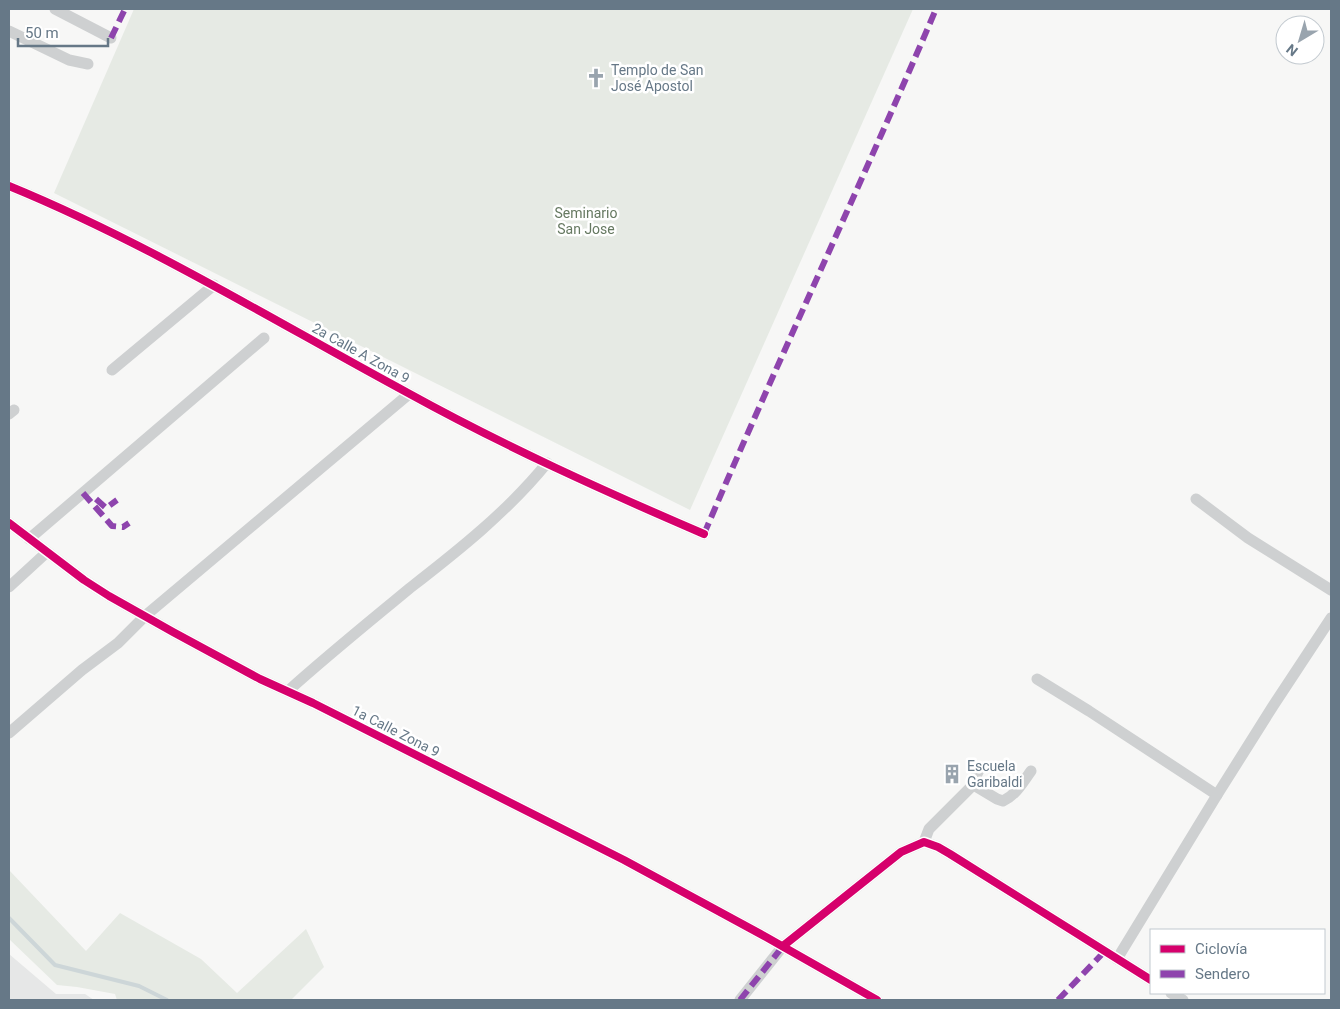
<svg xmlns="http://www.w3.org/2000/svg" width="1340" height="1009" viewBox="0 0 1340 1009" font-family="Roboto,sans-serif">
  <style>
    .built { fill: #e6e7e7 }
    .green { fill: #e6eae4 }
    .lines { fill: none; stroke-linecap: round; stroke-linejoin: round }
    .stream { stroke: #cdd6d8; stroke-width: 4 }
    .minor { stroke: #ced0d1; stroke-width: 11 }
    .quiet { stroke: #8e44ad; stroke-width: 6; stroke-dasharray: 12 6; stroke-linecap: butt }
    .cycleway-casing { stroke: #fff; stroke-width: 11 }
    .cycleway { stroke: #d6006c; stroke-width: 8 }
    .labels { text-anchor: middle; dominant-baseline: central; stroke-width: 5; stroke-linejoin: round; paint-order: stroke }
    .poi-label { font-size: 14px; fill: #667887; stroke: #fff; text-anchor: start }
    .park-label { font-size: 14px; fill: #667961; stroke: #fff }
    .street-label { font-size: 14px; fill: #667887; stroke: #fff }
  </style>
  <rect width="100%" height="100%" fill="#f7f7f6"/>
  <path class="built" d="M9 954 56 994H85L94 1000H9Z"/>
  <g class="green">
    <path d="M134 9H913L690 510 54 193Z"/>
    <path d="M9 870 86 951 120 913 201 959 237 993 306 929 324 967 291 1000H117L115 994 77 987 57 985 9 939Z"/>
  </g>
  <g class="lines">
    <path class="stream" d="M9 918 55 965 139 986 167 1000"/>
    <g class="minor">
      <path d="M55 9 111 38"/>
      <path d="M9 31 69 60 88 64"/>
      <path d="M9 186C148 243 276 322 408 393 504 446 604 491 704 534"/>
      <path d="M112 370 214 285"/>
      <path d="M9 414 14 410"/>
      <path d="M1196 499 1248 538 1331 590"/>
      <path d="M9 523 84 580 109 596 173 632 260 679 313 703 624 860 766 937 877 1000"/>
      <path d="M29 539 264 338"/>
      <path d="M9 587 46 553"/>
      <path d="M1037 679 1089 711 1217 795"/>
      <path d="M288 691C328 655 369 622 410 588 459 550 508 511 547 463"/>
      <path d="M9 733 82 670 118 643 145 616 409 394"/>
      <path d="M972 784 997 799 1003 801C1016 795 1023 782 1031 771"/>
      <path d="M924 842 929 829 970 788 979 770"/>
      <path d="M1117 959 1217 795 1273 706 1331 618"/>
      <path d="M1171 993 1183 1000"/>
      <path d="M740 1000 783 946 901 852 924 842 938 847 950 854 1151 980"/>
    </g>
    <g class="quiet">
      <path d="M111 38 125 9"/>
      <path d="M83 493 112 526 123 527 129 523"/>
      <path d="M96 499 106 508 117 500"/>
      <path d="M704 534C779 358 861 185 936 9"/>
      <path d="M740 1000 783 946"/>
      <path d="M1058 1000 1105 951"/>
    </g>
    <defs>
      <g id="cycleway">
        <path d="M9 186C148 243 276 322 408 393 504 446 604 491 704 534"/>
        <path d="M9 523 84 580 109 596 173 632 260 679 313 703 624 860 766 937 877 1000"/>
        <path d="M783 946 901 852 924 842 938 847 950 854 1151 980"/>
      </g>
    </defs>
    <use href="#cycleway" class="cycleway-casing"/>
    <use href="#cycleway" class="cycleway"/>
  </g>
  <defs>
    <symbol id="church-bare" viewBox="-9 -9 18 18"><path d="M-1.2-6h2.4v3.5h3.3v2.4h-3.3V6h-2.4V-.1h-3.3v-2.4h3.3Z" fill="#99a4ae" stroke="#fff" stroke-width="2.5" paint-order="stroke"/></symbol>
    <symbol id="building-bare" viewBox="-9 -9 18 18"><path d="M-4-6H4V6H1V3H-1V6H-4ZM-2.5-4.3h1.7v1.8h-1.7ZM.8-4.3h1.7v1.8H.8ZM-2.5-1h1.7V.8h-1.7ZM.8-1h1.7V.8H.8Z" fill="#99a4ae" stroke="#fff" stroke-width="2.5" paint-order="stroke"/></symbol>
  </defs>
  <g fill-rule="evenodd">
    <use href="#church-bare" x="582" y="64" width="28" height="28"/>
    <use href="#building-bare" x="938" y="760" width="28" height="28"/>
  </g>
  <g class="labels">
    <g class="poi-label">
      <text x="611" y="70">Templo de San<tspan x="611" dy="16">José Apostol</tspan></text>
      <text x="967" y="766">Escuela<tspan x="967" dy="16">Garibaldi</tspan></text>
    </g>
    <g class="park-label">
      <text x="586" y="213">Seminario<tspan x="586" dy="16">San Jose</tspan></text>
    </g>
    <g class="street-label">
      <text transform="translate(361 353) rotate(29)">2a Calle A Zona 9</text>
      <text transform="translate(396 731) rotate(27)">1a Calle Zona 9</text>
    </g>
  </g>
  <rect width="1340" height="1009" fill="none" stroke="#667887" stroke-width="20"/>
  <rect x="1150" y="929" width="175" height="65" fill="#ffffff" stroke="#c2c9cf"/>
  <rect x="1160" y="945" width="25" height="8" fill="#d6006c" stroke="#c2c9cf"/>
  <text x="1195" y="954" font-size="15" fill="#667887">Ciclovía</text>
  <rect x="1160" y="970" width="25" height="8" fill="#8e44ad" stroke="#c2c9cf"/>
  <text x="1195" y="979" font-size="15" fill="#667887">Sendero</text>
  <g transform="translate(1300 40) rotate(218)"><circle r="24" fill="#ffffff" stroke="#c2c9cf"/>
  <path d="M0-4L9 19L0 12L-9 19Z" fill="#99a4ae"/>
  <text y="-8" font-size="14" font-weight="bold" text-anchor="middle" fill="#667887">N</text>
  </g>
  <path d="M18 38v8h90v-8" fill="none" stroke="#667887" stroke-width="2.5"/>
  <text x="25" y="38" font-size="15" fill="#667887" stroke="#ffffff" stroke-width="4" paint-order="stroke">50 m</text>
</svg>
